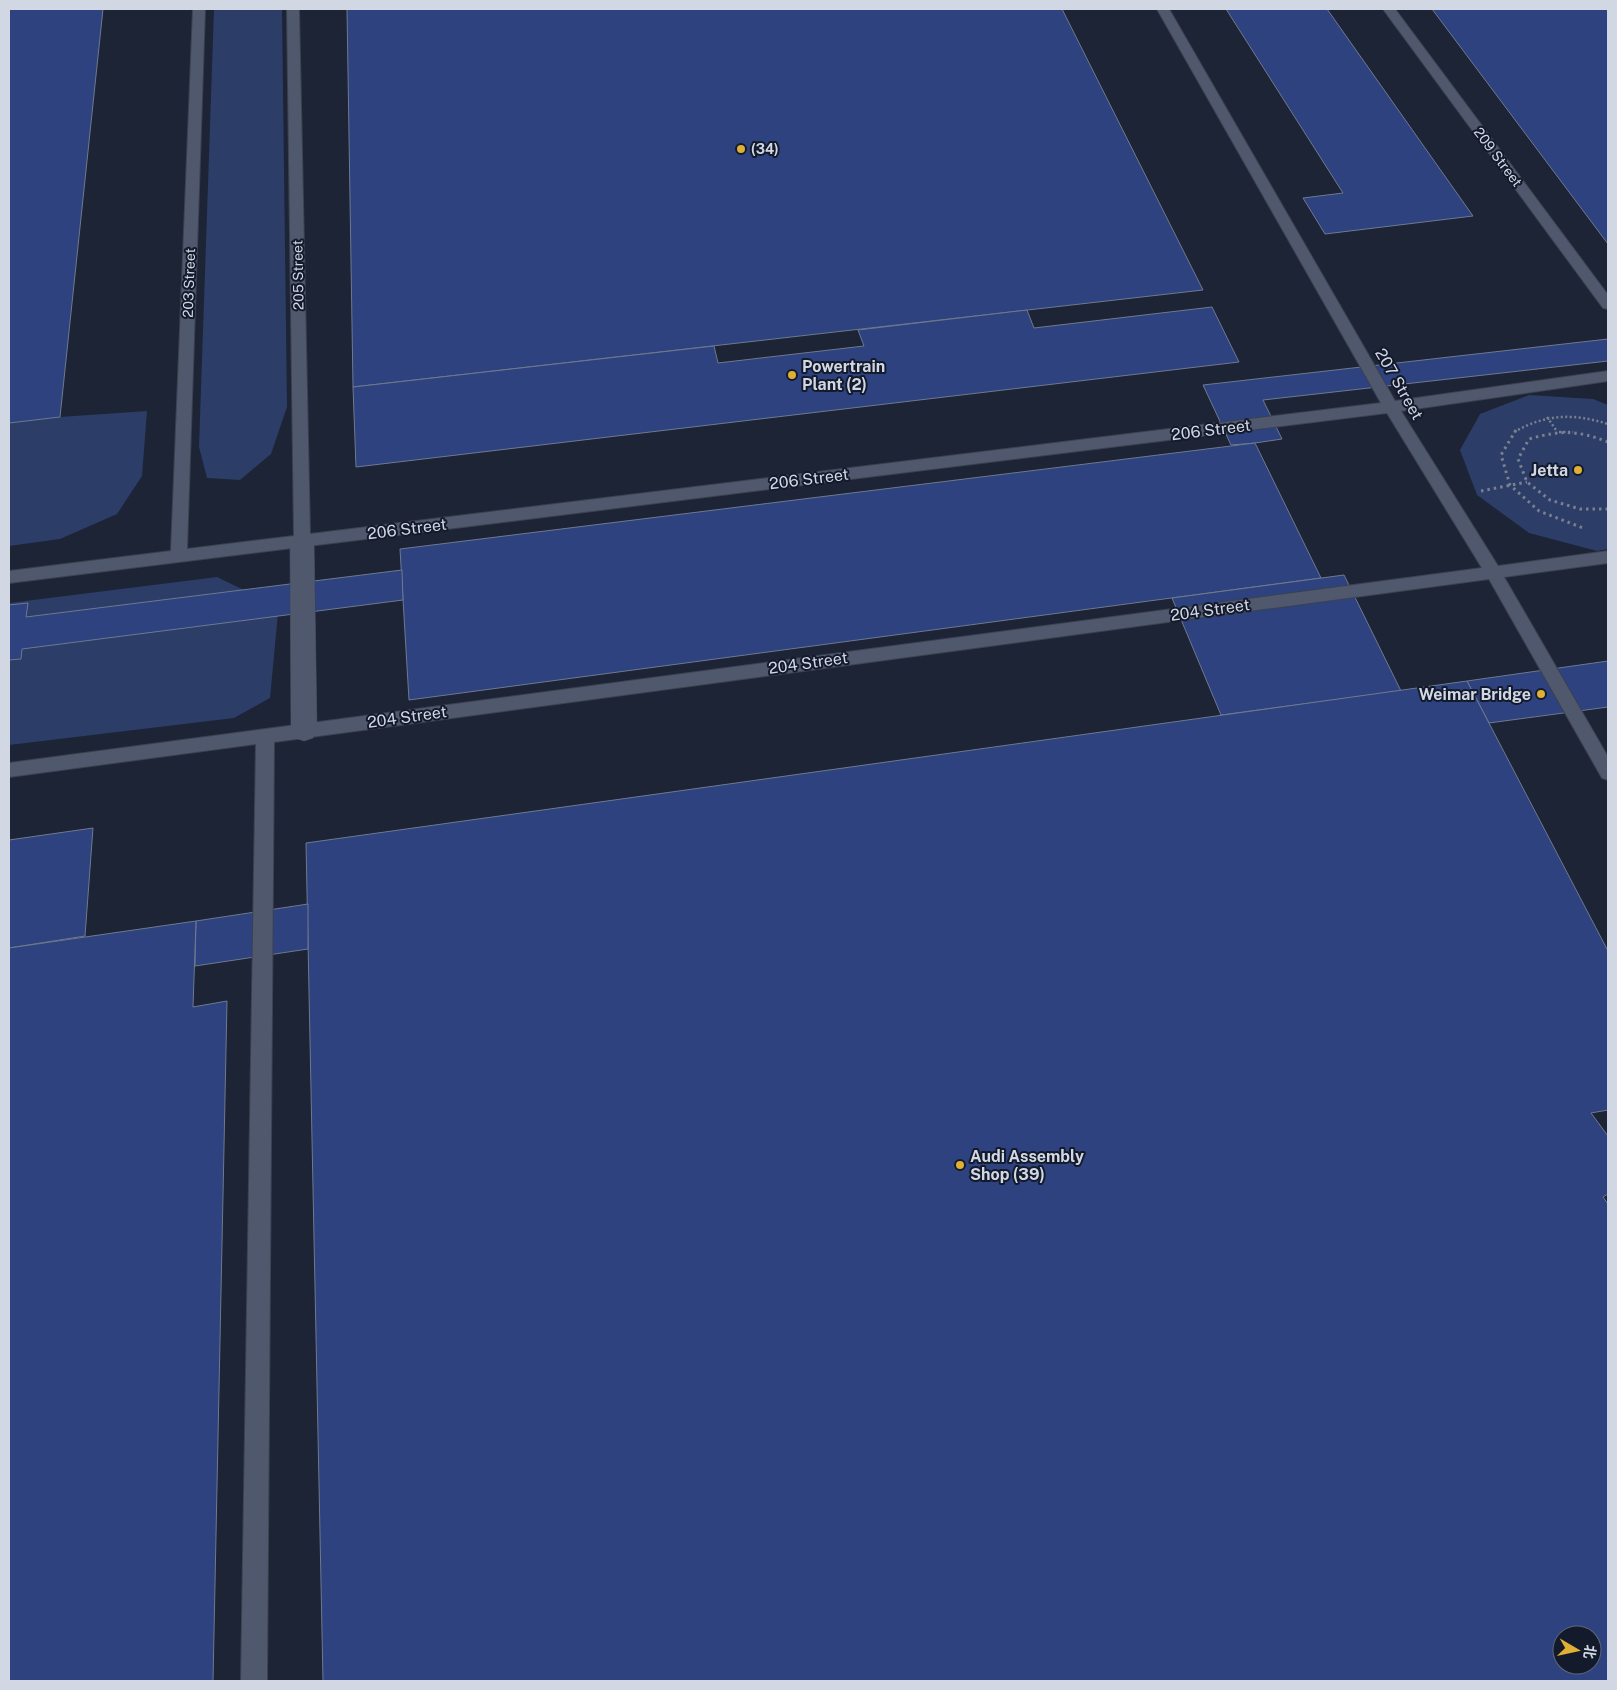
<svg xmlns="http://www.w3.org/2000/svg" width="1617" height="1690" viewBox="0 0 1617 1690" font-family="'Public Sans','Noto Sans SC',sans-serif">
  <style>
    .green { fill: #2c3d68 }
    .building { fill: #2d427e; stroke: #6f798f; fill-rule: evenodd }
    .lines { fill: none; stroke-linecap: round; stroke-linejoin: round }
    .lane-casing { stroke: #3c4150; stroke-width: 2 }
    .street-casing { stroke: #3c4150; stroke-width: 1 }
    .path-far1 { stroke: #79808f; stroke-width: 2.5; stroke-dasharray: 2 2.5; stroke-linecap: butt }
    .path { stroke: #79808f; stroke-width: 3; stroke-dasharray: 2.5 4; stroke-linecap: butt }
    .lane { fill: #4f586d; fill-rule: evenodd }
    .street { fill: #4f586d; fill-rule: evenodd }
    .poi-dot { fill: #dfb034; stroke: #131a2c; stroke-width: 2 }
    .labels { text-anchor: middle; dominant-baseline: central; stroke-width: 4; stroke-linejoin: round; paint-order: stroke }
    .far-poi-label { font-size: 14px; font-weight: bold; fill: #d1d7e3; stroke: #131a2c; text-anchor: start }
    .far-street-label { font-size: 14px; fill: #d1d7e3; stroke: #131a2c }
    .poi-label { font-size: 16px; font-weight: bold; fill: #d1d7e3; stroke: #131a2c; text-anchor: start }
    .street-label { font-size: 16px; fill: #d1d7e3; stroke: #131a2c }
  </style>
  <rect width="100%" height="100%" fill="#1c2436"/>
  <g class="green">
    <path d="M214 9H282L287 407 271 454 240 480 207 478 199 447Z"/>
    <path d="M1529 395 1593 399 1608 405V549L1597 551 1529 533 1477 495 1460 450 1480 414Z"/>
    <path d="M147 411 142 476 117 514 60 539 9 546V423L60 417Z"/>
    <path d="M217 577 248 592 278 613 270 698 234 718 9 745V603Z"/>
  </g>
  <g class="building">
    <path d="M9 9H103L60 417 9 423Z"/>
    <path d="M347 9H1062L1203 290 353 387Z"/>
    <path d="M1226 9H1327L1473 216 1325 234 1303 198 1343 193Z"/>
    <path d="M1432 9H1608V244Z"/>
    <path d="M1212 307 1239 362 356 467 353 387 714 346 718 363 864 346 858 330 1027 310 1034 328Z"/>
    <path d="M1608 339V361L1263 400 1282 439 1255 443 1231 445 1203 385Z"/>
    <path d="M1255 443 1321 578 409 700 400 549Z"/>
    <path d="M402 570 403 600 22 649 21 659 9 660V605L28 603 26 617Z"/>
    <path d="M1344 575 1401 691 1221 715 1172 598Z"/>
    <path d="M1608 661V707L1489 723 1467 681Z"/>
    <path d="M1467 681 1608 951V1110L1591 1113 1608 1136V1194L1603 1197 1608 1204V1681H323L306 843ZM1562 1635H1592V1665H1562Z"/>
    <path d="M93 828 85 936 9 948V840Z"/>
    <path d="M308 904V949L195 966 196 921Z"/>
    <path d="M196 921 193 1007 227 1001 213 1681H9V948Z"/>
  </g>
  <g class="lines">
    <defs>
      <g id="lane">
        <path d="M193 9H205L187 549 294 536 287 9H299L310 534 1381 403 1157 9H1169L1395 401 1608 371V381L1401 411 1498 566 1608 551V563L1504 577 1608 757V780L1602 778 1489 579 274 742 267 1681H241L256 744 9 777V763L1482 568 1387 413 9 583V571L171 551Z"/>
        <path d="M1383 9H1395L1608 295V309L1603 308Z"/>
      </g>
      <path id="street" d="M302 534 310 536 314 542 317 731 313 738 304 741 295 738 291 731 290 542 294 536Z"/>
    </defs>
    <use href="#lane" class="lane-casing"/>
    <use href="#street" class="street-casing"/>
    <g class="path-far1">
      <path d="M1547 417 1556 430"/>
      <path d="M1514 432C1546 414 1573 413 1608 424"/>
      <path d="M1559 432H1573"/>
    </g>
    <g class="path">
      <path d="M1516 430 1501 455 1510 485 1539 511 1583 528"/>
      <path d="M1608 442C1577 430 1561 430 1529 439L1518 459 1527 482 1550 500 1580 509H1608"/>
      <path d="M1481 491 1527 482"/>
    </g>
    <use href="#lane" class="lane"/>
    <use href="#street" class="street"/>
  </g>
  <g class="poi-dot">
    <circle cx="741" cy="149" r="5"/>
    <circle cx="792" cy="375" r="5"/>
    <circle cx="1578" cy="470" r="5"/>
    <circle cx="1541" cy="694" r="5"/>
    <circle cx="960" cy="1165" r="5"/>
  </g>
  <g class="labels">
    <g class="far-poi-label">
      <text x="751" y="149">(34)</text>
    </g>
    <g class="far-street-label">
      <text transform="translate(1498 157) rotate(53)">209 Street</text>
      <text transform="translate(298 275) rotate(-91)">205 Street</text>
      <text transform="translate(189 283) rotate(-88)">203 Street</text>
    </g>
    <g class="poi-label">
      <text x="802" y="366">Powertrain<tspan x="802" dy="18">Plant (2)</tspan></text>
      <text x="1568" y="470" text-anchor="end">Jetta</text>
      <text x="1531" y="694" text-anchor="end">Weimar Bridge</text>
      <text x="970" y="1156">Audi Assembly<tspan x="970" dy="18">Shop (39)</tspan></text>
    </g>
    <g class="street-label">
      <text transform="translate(1399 384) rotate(60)">207 Street</text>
      <text transform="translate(1211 430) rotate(-7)">206 Street</text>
      <text transform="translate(809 479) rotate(-7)">206 Street</text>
      <text transform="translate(407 529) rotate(-7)">206 Street</text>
      <text transform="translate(1210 610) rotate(-8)">204 Street</text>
      <text transform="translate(808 663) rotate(-8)">204 Street</text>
      <text transform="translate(407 717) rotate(-8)">204 Street</text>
    </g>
  </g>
  <rect width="1617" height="1690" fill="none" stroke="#d1d7e3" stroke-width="20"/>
  <g transform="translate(1577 1650) rotate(99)"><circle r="24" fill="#131a2c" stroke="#5f6675"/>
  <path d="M0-4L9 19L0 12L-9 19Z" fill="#dfb034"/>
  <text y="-8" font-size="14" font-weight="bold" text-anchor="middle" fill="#d1d7e3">北</text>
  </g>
</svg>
